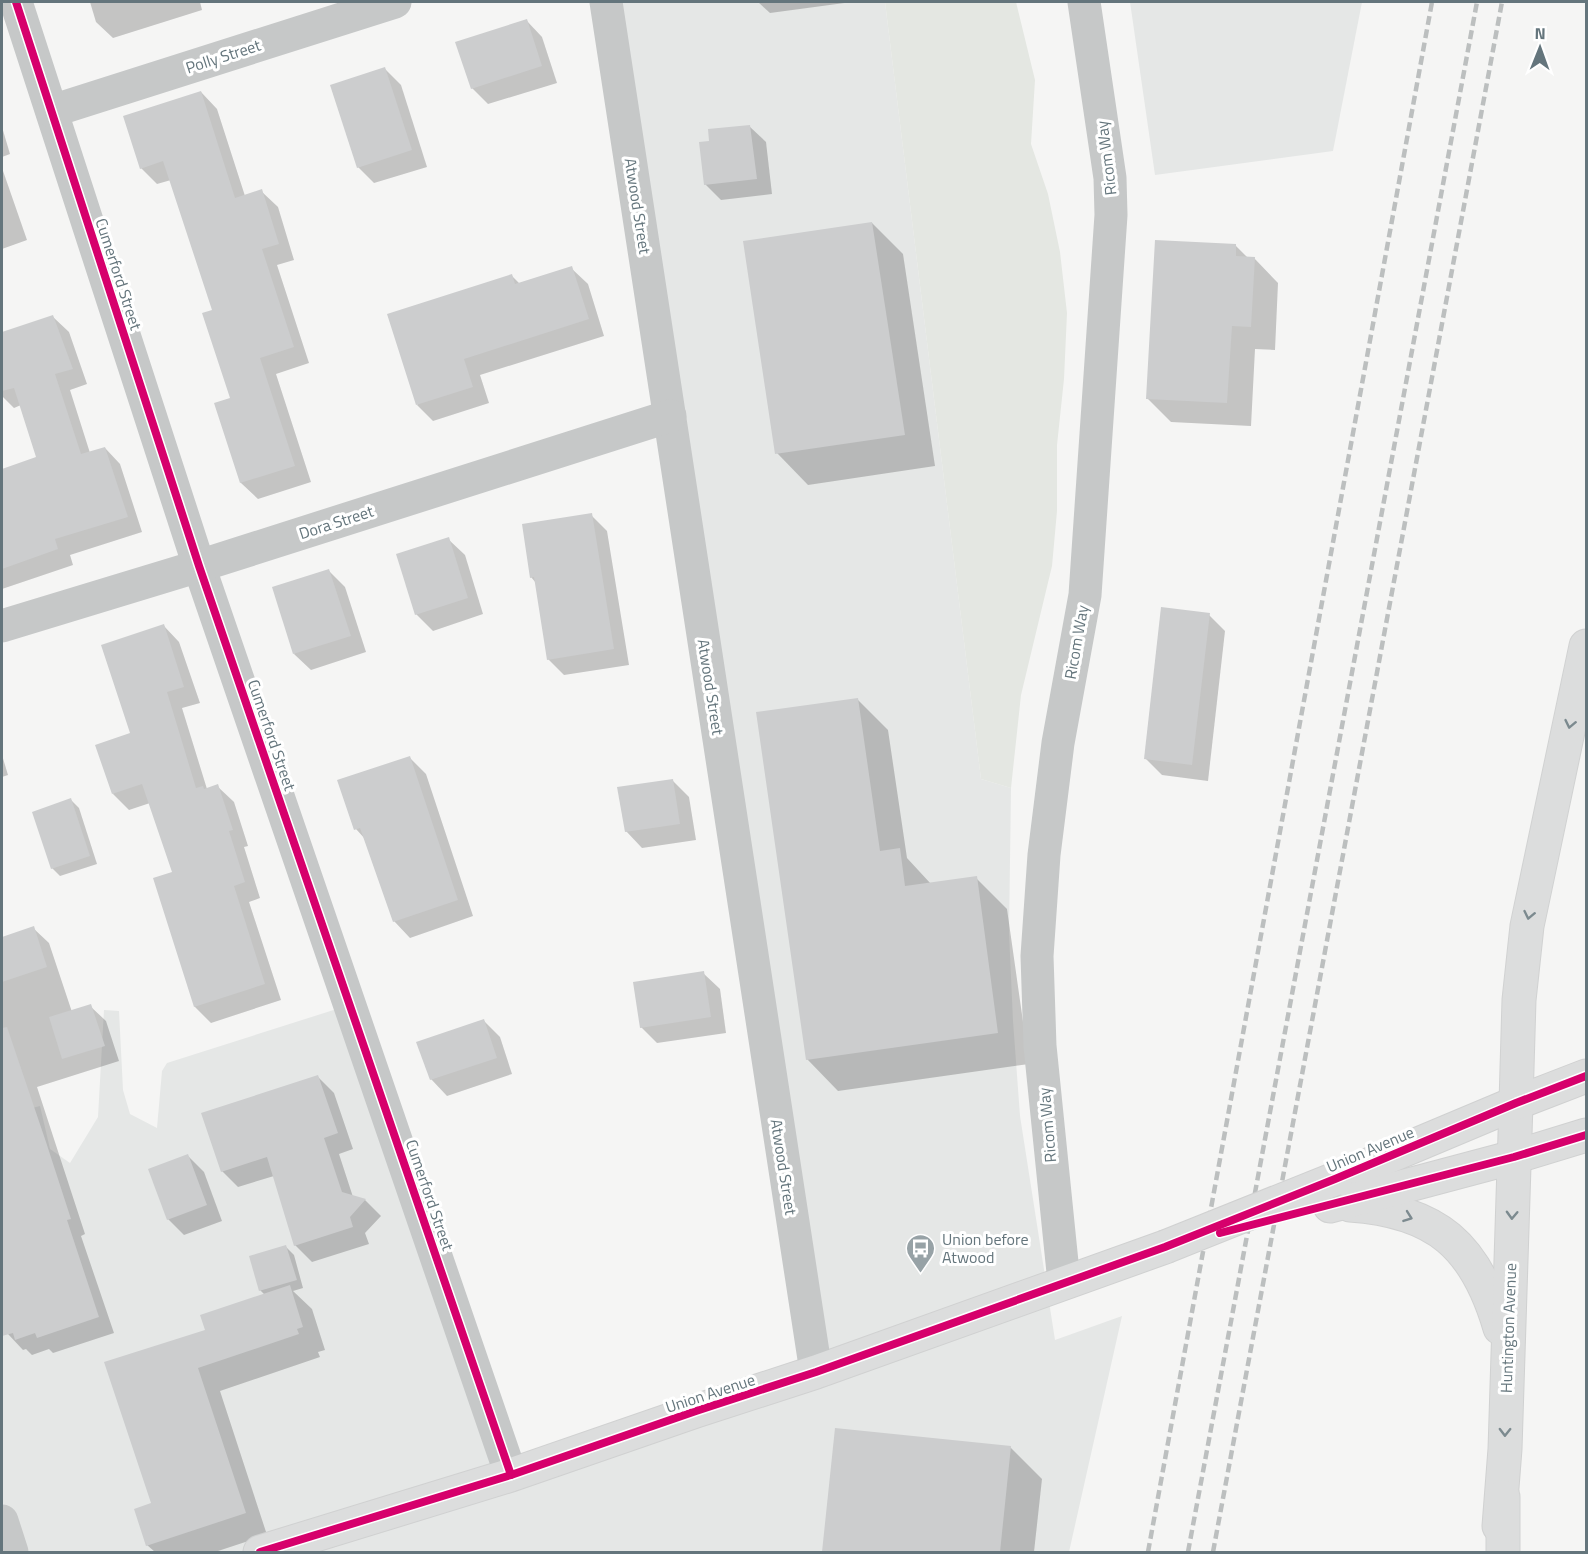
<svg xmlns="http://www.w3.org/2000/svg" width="1588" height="1554" viewBox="0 0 1588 1554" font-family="'Titillium Web',sans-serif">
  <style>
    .built { fill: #e5e7e6 }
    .green { fill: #e4e7e2 }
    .shadow { fill: #0003 }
    .building { fill: #cccdce }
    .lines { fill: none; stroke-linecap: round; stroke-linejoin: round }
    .major-casing { stroke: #d0d1d1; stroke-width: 35 }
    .highway-casing { stroke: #d1d2d2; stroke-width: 35 }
    .minor { stroke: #c6c8c8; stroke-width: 33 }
    .major { stroke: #dcdddd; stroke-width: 33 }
    .highway { stroke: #dcdddd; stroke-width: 33 }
    .rail { stroke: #bcbfbf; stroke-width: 4.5; stroke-dasharray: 9 4.5; stroke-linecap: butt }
    .major-bridge-casing { stroke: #d0d1d1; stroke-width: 35; stroke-linecap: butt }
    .major-bridge { stroke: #dcdddd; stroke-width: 33 }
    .cycleway-casing { stroke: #fff; stroke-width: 11 }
    .cycleway { stroke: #d6006c; stroke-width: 8 }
    .oneway { stroke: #7c8a8f }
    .labels { text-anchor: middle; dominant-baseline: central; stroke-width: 6; stroke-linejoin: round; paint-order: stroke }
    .street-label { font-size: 16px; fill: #64757c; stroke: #fff }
    .poi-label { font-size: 16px; fill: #64757c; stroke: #fff; text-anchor: start }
  </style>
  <rect width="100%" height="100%" fill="#f5f5f4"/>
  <g class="built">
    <path d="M606 2H885L981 779 1011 788 1009 933 1013 1021 1020 1116 1055 1340 1122 1316 1069 1552H19L2 1500V1116L40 1106 50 1149 70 1163 98 1117 104 1010 119 1011 123 1090 130 1114 157 1128 162 1071 167 1063 343 1007 514 1473 810 1383Z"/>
    <path d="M1130 2H1362L1333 151 1155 175Z"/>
  </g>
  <path class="green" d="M885 2H1016L1035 80 1031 144 1048 194 1060 252 1067 313 1064 379 1057 445V511L1052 566 1021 695 1011 788 981 779Z"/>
  <g class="shadow">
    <path d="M90 2H200L202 10 113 38 96 22Z"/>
    <path d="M758 2H852L770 13Z"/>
    <path d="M526 20 542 37 557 83 488 104 472 88Z"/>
    <path d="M385 69 401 85 427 167 374 183 358 167Z"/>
    <path d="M201 92 217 109 245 196 261 191 278 207 294 260 277 265 309 363 276 374 311 482 258 499 241 483 216 404 231 399 214 311 171 180 157 184 141 168Z"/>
    <path d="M749 126 766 142 772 194 721 200 705 184 711 142Z"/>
    <path d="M2 127 10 154 2 157Z"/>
    <path d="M2 168 27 240 2 249Z"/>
    <path d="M872 223 903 254 935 466 808 485 777 453Z"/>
    <path d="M1236 246 1248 258H1254L1278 283 1275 350 1255 349 1251 426 1171 422 1147 398Z"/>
    <path d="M571 268 588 284 604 336 480 375 489 403 433 421 417 405 511 275 520 284Z"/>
    <path d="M53 317 69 332 87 384 70 390 90 453 105 448 120 464 142 532 70 555 73 565 2 589V470L38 458 21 405 14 408 2 396V334Z"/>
    <path d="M591 515 607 531 629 665 564 675 548 659 536 583 531 577Z"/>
    <path d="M448 539 465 555 483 614 433 631 416 614Z"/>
    <path d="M329 571 345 587 366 652 311 670 294 654Z"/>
    <path d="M1209 615 1225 631 1208 781 1162 775 1146 759Z"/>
    <path d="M163 625 179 642 200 703 182 708 207 789 217 786 234 802 248 846 244 847 260 898 249 902 281 1000 211 1023 195 1007 155 879 173 873 150 803 129 810 113 794Z"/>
    <path d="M857 699 888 730 907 858 931 884 976 878 1007 909 1029 1064 838 1091 807 1059Z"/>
    <path d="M2 755 8 775 2 777Z"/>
    <path d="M410 758 426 774 473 916 410 938 394 921 366 840 356 829 339 781Z"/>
    <path d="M673 781 689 797 696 840 642 848 626 831Z"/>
    <path d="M71 800 79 808 97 864 60 876 52 868Z"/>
    <path d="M33 928 49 943 72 1012 90 1006 106 1021 119 1061 37 1087 85 1234 81 1236 114 1333 53 1353 49 1349 32 1355 26 1349 23 1350 8 1334 2 1316V939Z"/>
    <path d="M703 973 720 989 726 1033 657 1043 641 1027Z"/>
    <path d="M483 1020 500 1037 512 1074 447 1096 431 1079Z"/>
    <path d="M318 1077 334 1093 353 1149 339 1154 353 1197 365 1200 381 1216 365 1233 369 1244 312 1262 295 1245 274 1176 238 1187 222 1171Z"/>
    <path d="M188 1156 204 1172 222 1221 184 1235 168 1219Z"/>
    <path d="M286 1247 294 1255 303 1288 293 1291 312 1309 325 1350 318 1352 320 1357 220 1391 267 1535 215 1552H155L147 1545 153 1504 207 1331 265 1295 260 1290Z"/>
    <path d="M837 1429 1010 1447 1042 1479 1034 1552H824Z"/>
  </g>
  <g class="building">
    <path d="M527 19 542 66 471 89 455 42Z"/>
    <path d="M385 67 412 150 357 168 330 85Z"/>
    <path d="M201 91 235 198 262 189 279 244 262 249 294 347 260 358 295 466 240 483 214 403 230 398 202 313 212 310 163 161 140 169 123 116Z"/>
    <path d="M750 125 757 179 704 185 699 142 709 141 708 129Z"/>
    <path d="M872 222 905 435 775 454 743 241Z"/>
    <path d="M1155 240 1236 244V256L1255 257 1251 327 1232 326 1227 403 1146 399Z"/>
    <path d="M572 266 589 319 464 359 473 387 416 405 387 314 512 274 515 284Z"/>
    <path d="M53 315 73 369 55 374 81 454 105 447 128 517 55 539 58 549 2 569V469L36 457 14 388 2 391V332Z"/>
    <path d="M592 513 614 649 547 660 534 577 530 578 522 524Z"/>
    <path d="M449 537 468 598 415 615 396 554Z"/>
    <path d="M329 569 351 636 293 654 272 587Z"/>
    <path d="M1161 607 1210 613 1192 765 1144 759Z"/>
    <path d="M164 624 184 687 167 692 196 788 203 786 204 789 218 784 233 830 229 831 245 882 234 886 265 984 194 1007 153 878 172 872 142 784 112 794 95 745 130 733 101 645Z"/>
    <path d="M858 698 880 851 900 848 905 886 977 876 998 1033 806 1060 756 712Z"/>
    <path d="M410 756 458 900 393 922 360 828 354 830 337 780Z"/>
    <path d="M673 779 680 824 625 832 617 787Z"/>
    <path d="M71 798 90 856 51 869 32 812Z"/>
    <path d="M34 926 47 967 2 982V937Z"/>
    <path d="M704 971 711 1017 640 1028 633 982Z"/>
    <path d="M91 1004 105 1046 62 1059 49 1017Z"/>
    <path d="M484 1019 497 1058 430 1080 416 1042Z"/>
    <path d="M7 1027 46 1142 71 1219 67 1220 99 1317 37 1338 35 1333 15 1340 13 1333 2 1336V1028Z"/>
    <path d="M318 1075 338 1133 324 1138 342 1192 366 1199 350 1217 353 1227 294 1246 267 1157 221 1172 201 1113Z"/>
    <path d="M188 1154 207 1205 167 1220 148 1169Z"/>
    <path d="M286 1245 297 1280 259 1291 249 1256Z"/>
    <path d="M290 1285 303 1327 297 1329 299 1334 198 1368 246 1513 146 1546 134 1509 151 1503 104 1362 205 1330 200 1315Z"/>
    <path d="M835 1428 1011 1446 1000 1552H822Z"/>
  </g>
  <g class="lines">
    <defs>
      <g id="major">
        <path d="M1335 1179 1516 1103 1586 1076"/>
        <path d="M1350 1205C1437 1211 1476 1246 1500 1328"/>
        <path d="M1330 1206 1514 1157 1586 1135"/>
        <path d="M1499 1526 1505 1449 1516 1103"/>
        <path d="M260 1552 511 1475 696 1411 816 1372 1165 1247"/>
      </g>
      <g id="highway">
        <path d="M1516 1103 1519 1000 1527 926 1586 646"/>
        <path d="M1503 1497V1552"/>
      </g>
    </defs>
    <use href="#major" class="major-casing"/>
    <use href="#highway" class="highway-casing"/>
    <g class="minor">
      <path d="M16 2 199 566 511 1475"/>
      <path d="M606 2 816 1372"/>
      <path d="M52 111 395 2"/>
      <path d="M2 626 199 566 670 416"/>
      <path d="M1064 1282 1040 1046 1037 956 1044 855 1058 743 1085 595 1111 215 1110 178 1084 2"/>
      <path d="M2 1521 12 1552"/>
    </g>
    <use href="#major" class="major"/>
    <use href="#highway" class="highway"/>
    <g class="rail">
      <path d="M1148 1552 1432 2"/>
      <path d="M1188 1552 1477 2"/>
      <path d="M1213 1552 1502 2"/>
    </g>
    <defs>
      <path id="major-bridge" d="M1165 1247 1335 1179"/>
    </defs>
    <use href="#major-bridge" class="major-bridge-casing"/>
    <use href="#major-bridge" class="major-bridge"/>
    <defs>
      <g id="cycleway">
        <path d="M16 2 199 566 511 1475"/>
        <path d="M1220 1233 1514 1157 1586 1135"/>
        <path d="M260 1552 511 1475 696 1411 816 1372 1165 1247 1335 1179 1516 1103 1586 1076"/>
      </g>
    </defs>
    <use href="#cycleway" class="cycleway-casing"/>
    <use href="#cycleway" class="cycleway"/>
  </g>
  <defs><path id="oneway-chevron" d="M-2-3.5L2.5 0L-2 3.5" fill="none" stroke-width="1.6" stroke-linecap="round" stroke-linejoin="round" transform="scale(1.5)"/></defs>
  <g class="oneway">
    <use href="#oneway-chevron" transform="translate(1570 724) rotate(102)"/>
    <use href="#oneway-chevron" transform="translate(1529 915) rotate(102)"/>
    <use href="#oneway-chevron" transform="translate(1512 1215) rotate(92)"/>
    <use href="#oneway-chevron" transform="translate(1408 1217) rotate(20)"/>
    <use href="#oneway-chevron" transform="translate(1505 1432) rotate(91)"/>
  </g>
  <defs>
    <symbol id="bus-pin" viewBox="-11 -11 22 30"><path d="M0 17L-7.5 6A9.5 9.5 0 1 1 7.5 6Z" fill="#97a2a6" stroke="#fff"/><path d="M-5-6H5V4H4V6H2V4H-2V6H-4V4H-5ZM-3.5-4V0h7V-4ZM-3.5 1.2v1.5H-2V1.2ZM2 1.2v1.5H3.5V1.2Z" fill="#fff"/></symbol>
  </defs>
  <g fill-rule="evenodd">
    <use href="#bus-pin" x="904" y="1232" width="33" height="45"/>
  </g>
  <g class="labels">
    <g class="street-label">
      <text transform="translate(223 56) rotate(-18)">Polly Street</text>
      <text transform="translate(1106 158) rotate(-97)">Ricom Way</text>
      <text transform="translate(638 206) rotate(81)">Atwood Street</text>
      <text transform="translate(119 274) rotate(72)">Cumerford Street</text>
      <text transform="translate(336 522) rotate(-18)">Dora Street</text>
      <text transform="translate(1076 642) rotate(-80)">Ricom Way</text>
      <text transform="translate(711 687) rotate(81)">Atwood Street</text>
      <text transform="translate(272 735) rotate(71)">Cumerford Street</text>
      <text transform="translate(1047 1125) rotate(-95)">Ricom Way</text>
      <text transform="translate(1370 1149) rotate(-23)">Union Avenue</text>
      <text transform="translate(784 1167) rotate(81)">Atwood Street</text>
      <text transform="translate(430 1195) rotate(71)">Cumerford Street</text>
      <text transform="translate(1508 1328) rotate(-88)">Huntington Avenue</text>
      <text transform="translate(710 1393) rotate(-18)">Union Avenue</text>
    </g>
    <g class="poi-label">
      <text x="942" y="1239">Union before<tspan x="942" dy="18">Atwood</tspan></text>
    </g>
  </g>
  <rect width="1588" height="1554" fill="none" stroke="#64757c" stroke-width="6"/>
  <g transform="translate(1540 48) rotate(1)" stroke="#ffffff" stroke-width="4.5" paint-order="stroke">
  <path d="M0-4.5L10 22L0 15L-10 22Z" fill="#64757c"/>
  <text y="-9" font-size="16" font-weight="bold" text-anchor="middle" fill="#64757c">N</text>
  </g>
</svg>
